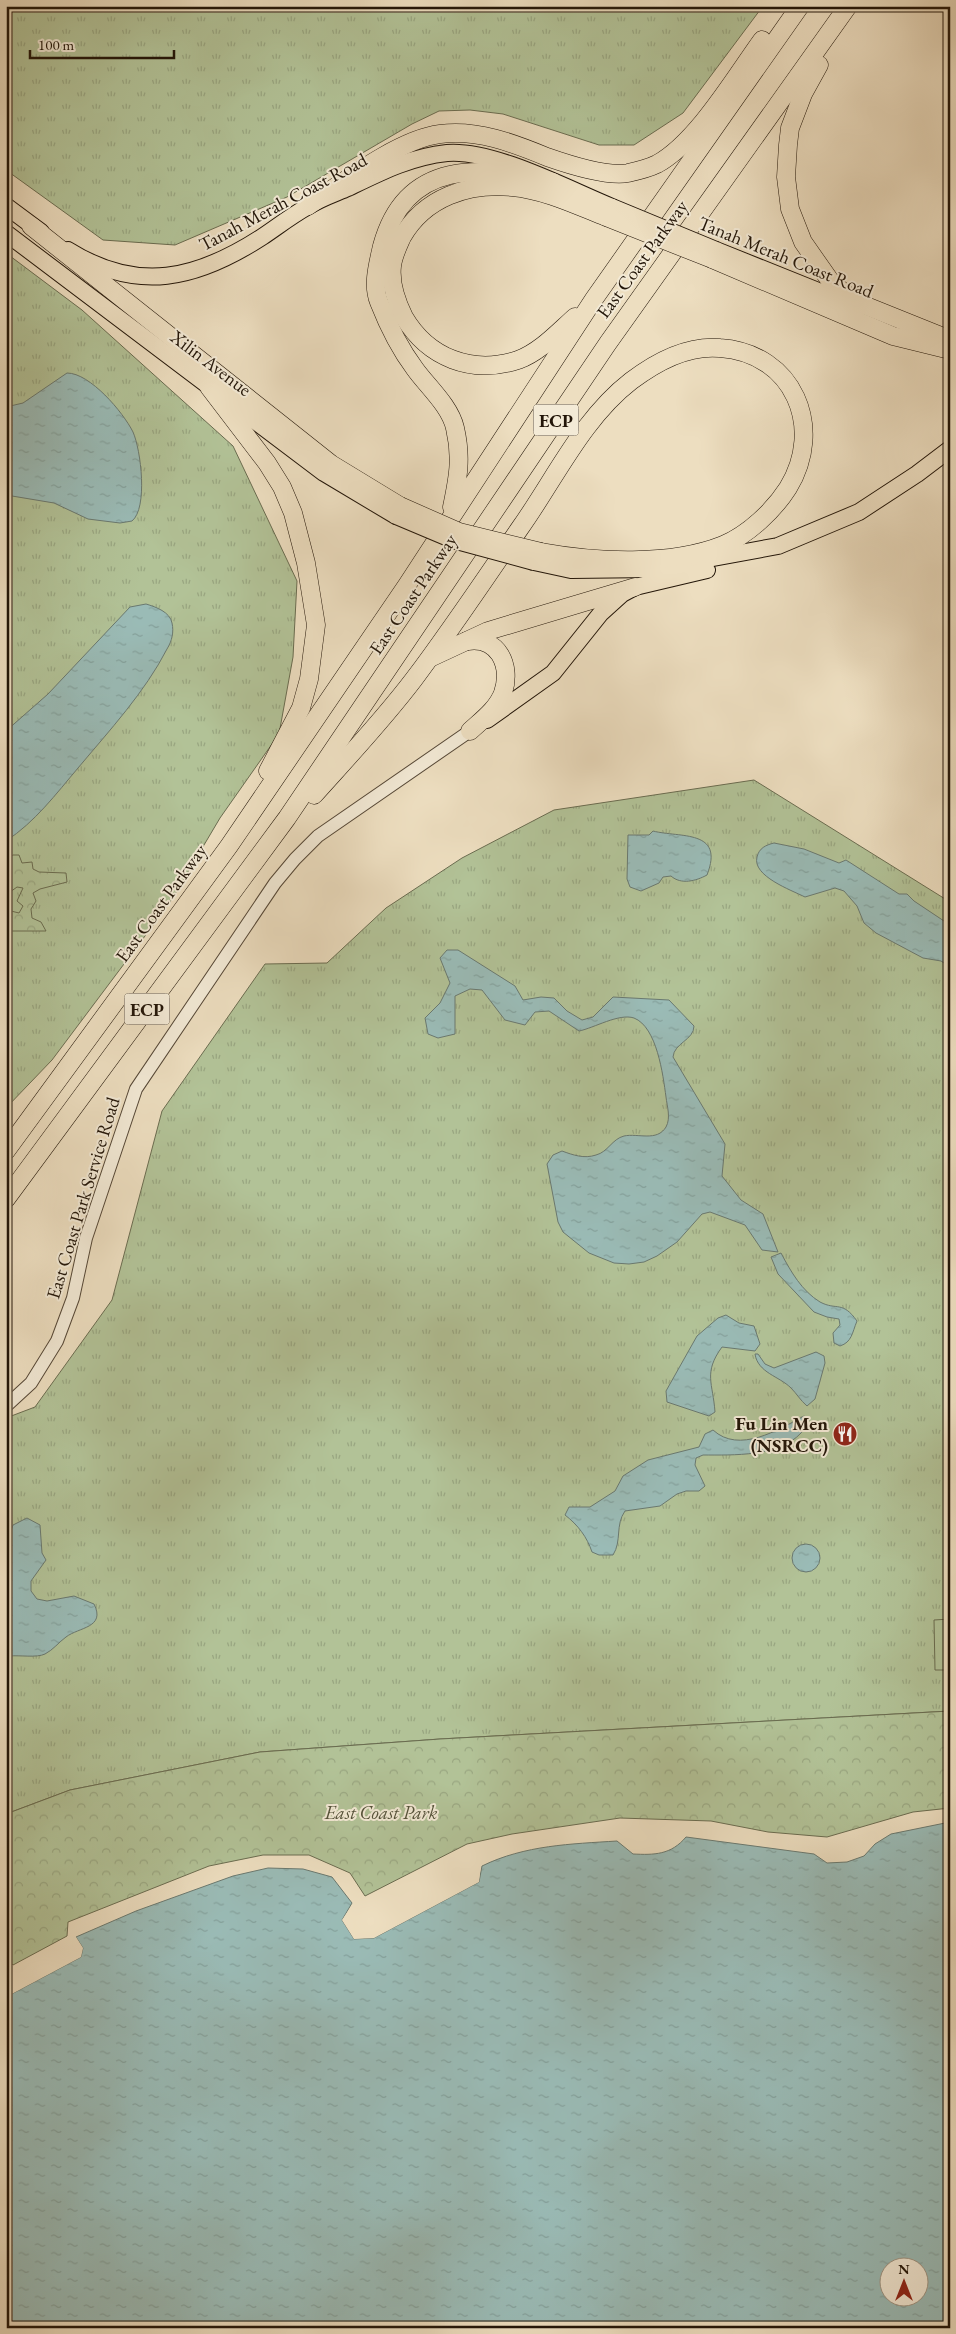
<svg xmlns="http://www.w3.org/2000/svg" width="956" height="2334" viewBox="0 0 956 2334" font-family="'EB Garamond',serif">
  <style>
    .grass { fill: url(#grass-tufts); stroke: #6a6c50 }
    .forest { fill: url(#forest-crowns); stroke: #6a6c50 }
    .garden { fill: #b2c297; stroke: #6a6c50 }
    .water { fill: url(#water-ripples); stroke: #6a7970; fill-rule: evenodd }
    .pier { fill: #eddec0 }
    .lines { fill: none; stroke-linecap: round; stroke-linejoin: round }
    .minor-casing { stroke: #554736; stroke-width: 14 }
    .major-casing { stroke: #221508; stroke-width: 18 }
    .highway-casing { stroke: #221508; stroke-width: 19 }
    .minor { stroke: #f3ead6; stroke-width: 12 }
    .major { stroke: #eddec0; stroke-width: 16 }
    .highway { stroke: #eddec0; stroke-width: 18 }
    .major-bridge-casing { stroke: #221508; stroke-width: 18; stroke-linecap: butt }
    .highway-bridge-casing { stroke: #221508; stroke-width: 19; stroke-linecap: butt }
    .major-bridge { stroke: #eddec0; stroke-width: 16 }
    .highway-bridge { stroke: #eddec0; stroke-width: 18 }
    .labels { text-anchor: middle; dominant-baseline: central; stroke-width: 4; stroke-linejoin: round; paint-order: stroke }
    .shield { fill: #f3ead6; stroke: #615546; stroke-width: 1 }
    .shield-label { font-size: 18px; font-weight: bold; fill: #221508 }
    .street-label { font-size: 19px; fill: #221508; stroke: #f3ead6 }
    .poi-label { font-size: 19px; font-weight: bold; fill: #221508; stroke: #f3ead6; text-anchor: end }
    .park-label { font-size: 19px; font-style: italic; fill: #54523a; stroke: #f3ead6 }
  </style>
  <defs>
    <pattern id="grass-tufts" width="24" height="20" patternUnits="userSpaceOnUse" patternTransform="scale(1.25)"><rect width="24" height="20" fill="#b2c297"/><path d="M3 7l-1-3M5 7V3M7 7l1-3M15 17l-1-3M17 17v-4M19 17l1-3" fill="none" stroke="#99a681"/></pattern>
    <pattern id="forest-crowns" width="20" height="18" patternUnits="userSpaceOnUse" patternTransform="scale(1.25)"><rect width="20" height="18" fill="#b2c297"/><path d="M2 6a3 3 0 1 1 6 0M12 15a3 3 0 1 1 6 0" fill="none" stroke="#99a681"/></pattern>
    <pattern id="water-ripples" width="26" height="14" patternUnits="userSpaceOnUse" patternTransform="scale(1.25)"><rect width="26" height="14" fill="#9abbb6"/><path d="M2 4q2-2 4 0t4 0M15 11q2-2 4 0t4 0" fill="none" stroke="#84a09b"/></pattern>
  </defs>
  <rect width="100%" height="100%" fill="#eddec0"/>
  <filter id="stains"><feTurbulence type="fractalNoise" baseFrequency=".004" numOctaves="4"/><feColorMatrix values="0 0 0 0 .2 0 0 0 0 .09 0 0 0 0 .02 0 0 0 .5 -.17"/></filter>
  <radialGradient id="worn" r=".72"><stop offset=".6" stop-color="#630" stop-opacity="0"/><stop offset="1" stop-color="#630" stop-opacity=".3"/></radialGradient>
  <g class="grass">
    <path d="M6 6H763L683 113 634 145H599L503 114 470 110 439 111 412 124 287 197 175 245 103 240 6 170Z"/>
    <path d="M6 253 82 310 233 446 297 581 293 657 279 734 220 818 169 904 52 1060 6 1108Z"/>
    <path d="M754 780 950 902V1711L440 1739 260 1752 70 1790 6 1814V1418L35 1407 112 1300 162 1111 265 964 327 963 386 908 462 858 554 810Z"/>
  </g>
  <g class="forest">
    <path d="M13 855H19L22 863 32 862 33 869 39 872 66 873 67 882 40 889 33 893 36 901 31 909 32 918 41 922 46 931H6V905L11 911 19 913 23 906 17 901 23 888 17 887 6 895V859Z"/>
    <path d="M950 1711V1808L913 1812 827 1837 768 1832 711 1821 620 1818 512 1834 467 1844 365 1896 350 1873 309 1855H263L209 1866 68 1922 67 1936 13 1965 6 1958V1814L70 1790 260 1752 440 1739Z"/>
  </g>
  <path class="garden" d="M950 1619V1670H935L934 1620Z"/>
  <g class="water">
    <path d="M67 373C90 373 123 412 133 432 141 450 148 508 132 521L120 523 88 519 54 503 6 495V407L23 403Z"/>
    <path d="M146 604C156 607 170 612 172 623 174 632 172 641 167 649 145 692 109 731 78 768 56 794 35 822 6 841V731L48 694 130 607Z"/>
    <path d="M653 831C680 838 725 829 707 875 696 881 681 885 671 876L663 877 659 883 641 891 630 887 627 879 628 835H649Z"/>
    <path d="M774 843 804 849 839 863 846 860 899 894H907L914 901 950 925V967L941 961 923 958 876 933 864 923 857 906 844 891 835 888 805 897C791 890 752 876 757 857 759 848 766 845 774 843Z"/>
    <path d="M447 950H458L515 986 523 1000 541 997 554 998 567 1011 582 1020 593 1017 613 997 669 1000 694 1026C694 1040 674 1043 673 1057L725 1144 722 1176 741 1200 763 1214 778 1252 762 1250 745 1225 710 1212 702 1214 677 1242 657 1256 644 1262 629 1264 614 1263 589 1253 563 1232 558 1222 547 1164 553 1155 562 1151C573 1155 584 1159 596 1155 608 1152 612 1139 624 1136 638 1133 657 1142 666 1127 671 1118 667 1106 666 1097 663 1075 657 1027 634 1018 619 1013 594 1028 579 1031L549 1011 535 1012 525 1025 505 1020 482 990 470 989 455 996V1034L438 1038 428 1034 425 1018 440 1003 450 983 440 958Z"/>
    <path d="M781 1253C791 1272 802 1291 820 1302 837 1311 842 1300 857 1321 852 1333 852 1342 840 1346L834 1343 833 1333 840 1325 839 1319 827 1317 814 1312 778 1274 771 1257Z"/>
    <path d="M726 1315 739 1323 754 1326 760 1344 755 1351 722 1347C703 1373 713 1383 715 1412L709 1416 667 1402 666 1391 697 1336 718 1318Z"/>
    <path d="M816 1352 824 1356 825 1363 815 1399 807 1406C800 1400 797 1394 791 1388 779 1376 758 1373 755 1354H758L765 1364 774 1368Z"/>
    <path d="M804 1416 810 1419C806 1424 804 1429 801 1433 779 1457 733 1455 703 1455L696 1458 695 1465 705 1486 699 1491H686L677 1494 660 1506 625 1511C615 1525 622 1541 613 1555H599L592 1552C587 1537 578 1525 565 1515L569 1507H590L615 1491 623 1476 648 1460 699 1447 705 1434 713 1430C739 1454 778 1430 804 1416Z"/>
    <path d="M27 1518 40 1525 42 1553 46 1560 31 1581V1591L37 1599 47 1601 74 1596 94 1604C106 1628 79 1627 66 1637 59 1642 53 1650 45 1654 37 1658 19 1655 10 1656L6 1658 8 1538 13 1525Z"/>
    <circle cx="806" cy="1558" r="14"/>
    <path d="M950 1822V2328H6V1997L81 1957 83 1948 76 1937 136 1911 233 1876 268 1868 303 1869 332 1877 352 1903 342 1920 354 1939 374 1938 479 1882 482 1866C525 1845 571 1844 617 1841L633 1854C654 1855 671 1855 686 1837L814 1854 827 1863 847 1862 864 1856 875 1844 891 1834ZM888 2266H918V2296H888Z"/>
  </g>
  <g class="pier">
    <path d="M481 1864 479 1882 374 1938 354 1939 342 1920 354 1902 345 1920 355 1937 373 1936 477 1881Z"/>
    <path d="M74 1936 76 1937 83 1948 81 1957 6 1997V1994L79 1956 80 1949Z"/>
  </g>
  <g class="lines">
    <defs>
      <path id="minor" d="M6 1406 31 1383 57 1341 73 1298 86 1238 136 1089 275 883 295 859 318 836 470 731"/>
      <g id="major">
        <path d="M6 206 41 232"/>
        <path d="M6 233 324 473 396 516"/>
        <path d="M68 250C138 294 197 279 262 237 277 227 291 216 307 207 319 199 334 194 348 188 381 172 410 157 447 153 493 149 568 189 612 207"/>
        <path d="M716 250 858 307"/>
        <path d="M534 562 571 570 653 569 778 546 859 512 917 474 950 449"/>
        <path d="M487 720 553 673 601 613 622 594 635 587 707 570"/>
      </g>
      <g id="highway">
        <path d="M819 65 803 94 790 128 788 145 786 177 790 209 803 242 831 282 854 301 941 336"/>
        <path d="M308 206C342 183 399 139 440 134 477 129 513 143 547 157 567 164 607 177 628 173 637 171 649 168 657 164 697 142 735 77 762 40"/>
        <path d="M31 226 331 464 400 506"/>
        <path d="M712 259 893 336 950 350"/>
        <path d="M575 317C558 332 540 352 518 360 472 375 428 358 404 317 396 301 390 284 392 266 393 256 398 246 402 237 425 197 468 183 512 187 545 190 576 205 606 217"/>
        <path d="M209 387 267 463 282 487 293 513 306 563 316 625 309 679 301 708 268 771"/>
        <path d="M452 507C458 478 462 458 455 428 450 406 428 387 415 369 400 349 388 325 379 302 372 285 378 264 382 246 406 158 482 166 553 182"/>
        <path d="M467 641C498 636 512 665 503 693 497 709 482 720 470 731"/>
        <path d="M432 657 488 631 635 587"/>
        <path d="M314 795C348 757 383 720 414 679 451 630 485 579 520 528 555 479 582 419 631 381 656 362 688 345 720 348 794 353 825 428 788 488 774 510 748 535 723 545 670 566 596 562 541 552"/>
        <path d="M6 1151 229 846 407 585 594 299 800 6"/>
        <path d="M6 1199 287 818 608 343 848 6"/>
      </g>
    </defs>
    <use href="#minor" class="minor-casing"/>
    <use href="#major" class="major-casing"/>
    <use href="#highway" class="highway-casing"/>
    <use href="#minor" class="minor"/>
    <use href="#major" class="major"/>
    <use href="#highway" class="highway"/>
    <defs>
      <g id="major-bridge">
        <path d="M612 207 716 250"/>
        <path d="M396 516 453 540 534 562"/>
      </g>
      <g id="highway-bridge">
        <path d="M606 217 712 259"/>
        <path d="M400 506 459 532 541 552"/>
      </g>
    </defs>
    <use href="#major-bridge" class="major-bridge-casing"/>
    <use href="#highway-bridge" class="highway-bridge-casing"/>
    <use href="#major-bridge" class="major-bridge"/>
    <use href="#highway-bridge" class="highway-bridge"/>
  </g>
  <defs>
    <symbol id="restaurant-disc" viewBox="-11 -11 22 22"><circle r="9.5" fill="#8f2418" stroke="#f3ead6"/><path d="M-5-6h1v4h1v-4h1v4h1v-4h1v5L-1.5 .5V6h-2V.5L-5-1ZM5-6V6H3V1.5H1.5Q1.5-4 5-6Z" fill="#fff"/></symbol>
  </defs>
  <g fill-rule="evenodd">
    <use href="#restaurant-disc" x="831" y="1420" width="28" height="28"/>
  </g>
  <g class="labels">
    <g class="shield">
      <rect x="533.5" y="404.5" width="45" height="31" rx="4"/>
      <rect x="124.5" y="993.5" width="45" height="31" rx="4"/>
    </g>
    <g class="shield-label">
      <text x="556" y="420">ECP</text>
      <text x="147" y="1009">ECP</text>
    </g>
    <g class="street-label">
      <text transform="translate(283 202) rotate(-28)">Tanah Merah Coast Road</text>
      <text transform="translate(786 257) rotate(22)">Tanah Merah Coast Road</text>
      <text transform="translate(642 259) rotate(-54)">East Coast Parkway</text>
      <text transform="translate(211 363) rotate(37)">Xilin Avenue</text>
      <text transform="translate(413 594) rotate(-56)">East Coast Parkway</text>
      <text transform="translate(161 903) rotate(-54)">East Coast Parkway</text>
      <text transform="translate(83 1198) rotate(-73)">East Coast Park Service Road</text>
    </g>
    <g class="poi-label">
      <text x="828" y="1423">Fu Lin Men<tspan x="828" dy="22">(NSRCC)</tspan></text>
    </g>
    <g class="park-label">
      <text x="381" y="1812">East Coast Park</text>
    </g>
  </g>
  <rect width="956" height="2334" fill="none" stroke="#eddec0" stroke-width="25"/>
  <rect x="8" y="8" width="941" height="2319" fill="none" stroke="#221508" stroke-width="2.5"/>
  <rect x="12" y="12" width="931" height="2309" fill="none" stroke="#221508"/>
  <g transform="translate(904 2282)"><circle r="24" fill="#f3ead6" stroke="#9f9584"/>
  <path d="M0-4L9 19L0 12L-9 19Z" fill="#8f2418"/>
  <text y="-8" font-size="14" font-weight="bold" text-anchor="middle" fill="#221508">N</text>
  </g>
  <path d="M30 50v8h144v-8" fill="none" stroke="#221508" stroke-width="2.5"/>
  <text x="38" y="50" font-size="15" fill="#221508" stroke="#f3ead6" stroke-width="4" paint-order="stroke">100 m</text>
  <rect width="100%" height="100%" filter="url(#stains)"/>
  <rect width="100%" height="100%" fill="url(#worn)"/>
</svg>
